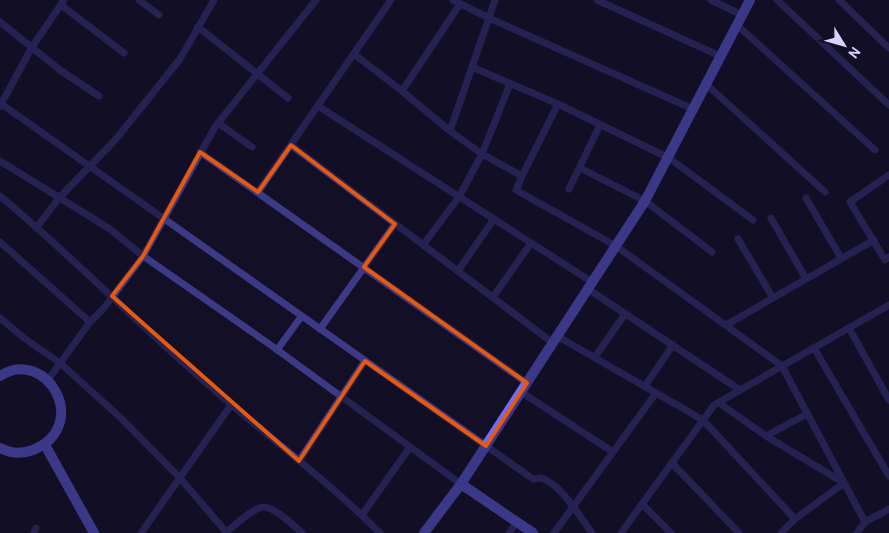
<svg xmlns="http://www.w3.org/2000/svg" width="889" height="533" viewBox="0 0 889 533" font-family="Overpass,sans-serif">
  <style>
    .lines { fill: none; stroke-linecap: round; stroke-linejoin: round }
    .street { stroke: #3d3a85; stroke-width: 7 }
    .secondary { stroke: #6f6bff; stroke-width: 10 }
    .marked { fill: none; stroke: #e8590c; stroke-width: 4; stroke-linejoin: round }
  </style>
  <rect width="100%" height="100%" fill="#130f26"/>
  <g class="lines">
    <g class="street">
      <path d="M139 0 159 15"/>
      <path d="M453 0 489 18 693 109"/>
      <path d="M597 0 720 56"/>
      <path d="M711 0 742 15"/>
      <path d="M777 0 889 105"/>
      <path d="M839 0 889 48"/>
      <path d="M61 5 124 53"/>
      <path d="M0 22 60 70 99 96"/>
      <path d="M737 25 875 150"/>
      <path d="M198 27 288 98"/>
      <path d="M354 54 402 91 450 131 482 154 522 176 516 190 616 246 782 366 865 522"/>
      <path d="M472 67 558 104 669 158 753 220"/>
      <path d="M706 84 825 192"/>
      <path d="M402 91 460 4"/>
      <path d="M0 103 533 479C533 479 540 478 540 478 559 481 581 518 592 533"/>
      <path d="M0 106 32 47 64 0"/>
      <path d="M318 106 592 282"/>
      <path d="M218 123 252 147"/>
      <path d="M450 131 495 0"/>
      <path d="M291 145 553 343"/>
      <path d="M200 152 527 383"/>
      <path d="M0 161 110 229 143 256 272 346 461 484"/>
      <path d="M580 168 645 201 712 252"/>
      <path d="M889 175 850 202 885 260 889 257"/>
      <path d="M522 176 558 104"/>
      <path d="M569 189 600 125"/>
      <path d="M258 192 391 0"/>
      <path d="M0 196C73 257 139 325 211 387 267 436 327 480 380 533"/>
      <path d="M806 198 841 258"/>
      <path d="M771 218 806 279"/>
      <path d="M37 227 59 198 116 139 180 59 214 0"/>
      <path d="M738 239 773 298"/>
      <path d="M0 242 90 322"/>
      <path d="M423 245 459 197 482 154 510 84"/>
      <path d="M458 271 494 219"/>
      <path d="M588 289 740 390"/>
      <path d="M493 297 531 243"/>
      <path d="M0 318 24 338 60 363 121 418 179 477 227 533"/>
      <path d="M726 325 874 240"/>
      <path d="M849 328 889 400"/>
      <path d="M320 329 395 224"/>
      <path d="M557 336 703 420 795 519"/>
      <path d="M814 348 889 476"/>
      <path d="M277 350 301 317"/>
      <path d="M595 357 625 314"/>
      <path d="M48 380 90 322 104 308 143 256 215 127 316 0"/>
      <path d="M645 386 673 345"/>
      <path d="M521 392 613 452"/>
      <path d="M719 403 766 436 844 483 795 519 781 533"/>
      <path d="M766 436 807 414"/>
      <path d="M299 461 365 361"/>
      <path d="M672 463 739 533"/>
      <path d="M642 504 671 533"/>
      <path d="M362 515 410 447"/>
      <path d="M226 532C235 526 252 508 263 507 274 506 294 526 302 533"/>
      <path d="M34 533 36 528"/>
      <path d="M141 533 231 405"/>
      <path d="M509 533 517 522"/>
      <path d="M554 533 656 393"/>
      <path d="M621 533 714 405 889 305"/>
      <path d="M857 533 865 522 889 509"/>
    </g>
    <g class="secondary">
      <path d="M0 376C47 346 92 426 33 450 22 454 11 454 0 448"/>
      <path d="M45 445 94 533"/>
      <path d="M461 484 533 533"/>
      <path d="M424 533 461 484 645 201 750 0"/>
    </g>
  </g>
  <path d="M0 0H889V533H0ZM291 145 395 224 364 267 527 383 486 446 365 361 299 461 112 296 143 256 200 152 258 192Z" fill="#130f26" fill-opacity=".55" fill-rule="evenodd"/>
  <path class="marked" d="M291 145 395 224 364 267 527 383 486 446 365 361 299 461 112 296 143 256 200 152 258 192Z"/>
  <g transform="translate(844 45) rotate(127)" stroke="#130f26" stroke-width="4" paint-order="stroke">
  <path d="M0-4L9 19L0 12L-9 19Z" fill="#d9d4ff"/>
  <text y="-8" font-size="14" font-weight="bold" text-anchor="middle" fill="#d9d4ff">N</text>
  </g>
</svg>
